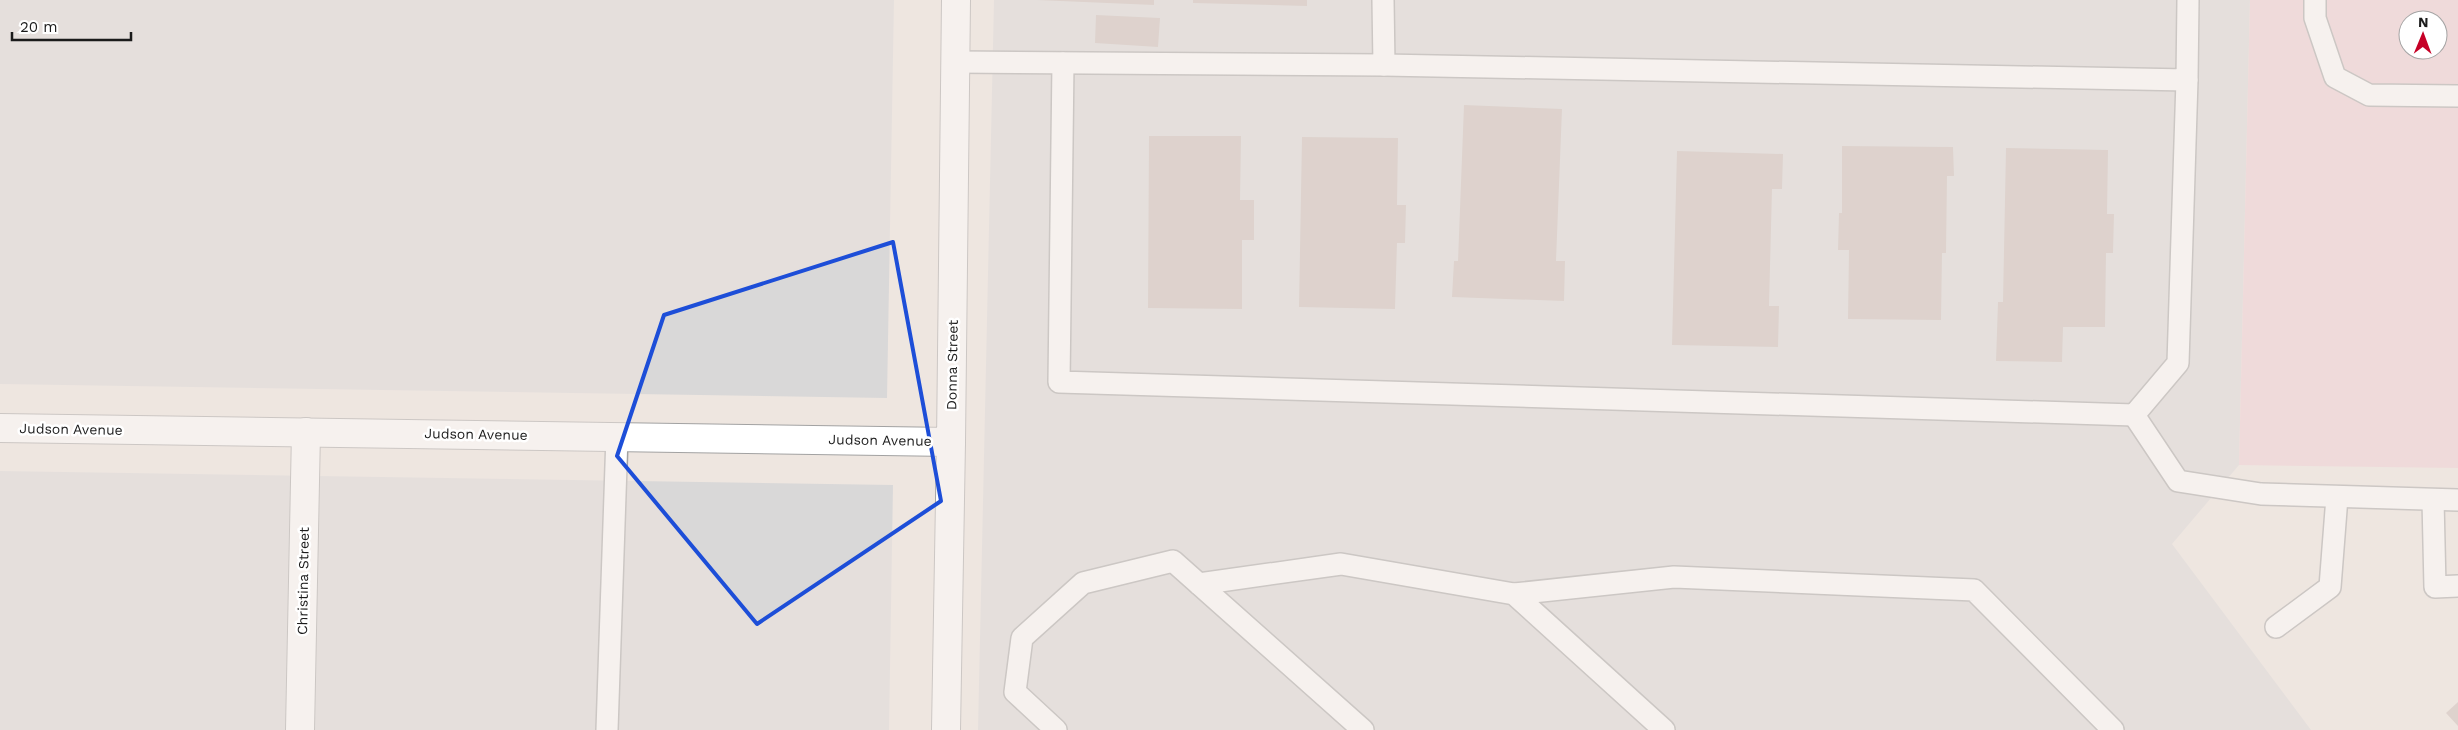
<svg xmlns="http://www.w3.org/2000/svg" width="2458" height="730" viewBox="0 0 2458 730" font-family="'Work Sans',sans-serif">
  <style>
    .residential { fill: #d9d8d8 }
    .commercial { fill: #f0cdd3; fill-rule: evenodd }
    .building { fill: #c9bbb6 }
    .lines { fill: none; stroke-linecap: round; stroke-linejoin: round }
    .service-casing { stroke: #a2a2a2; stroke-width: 24 }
    .minor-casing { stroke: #a2a2a2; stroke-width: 30 }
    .tertiary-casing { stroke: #a2a2a2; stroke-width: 30 }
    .service { stroke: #fff; stroke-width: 21 }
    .minor { stroke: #fff; stroke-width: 28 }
    .tertiary { stroke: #fff; stroke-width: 28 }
    .marked { fill: none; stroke: #1d4ed8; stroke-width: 4; stroke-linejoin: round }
    .labels { text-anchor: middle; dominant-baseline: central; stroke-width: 5; stroke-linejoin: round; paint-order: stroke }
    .street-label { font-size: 14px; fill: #1b1b1b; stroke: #fff }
  </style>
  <rect width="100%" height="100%" fill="#eee6e0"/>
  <g class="residential">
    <path d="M0 0H894L887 398 0 384Z"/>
    <path d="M994 0H2250L2239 465 2172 544 2311 730H978Z"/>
    <path d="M0 471 893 485 889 730H0Z"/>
  </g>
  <path class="commercial" d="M2250 0H2458V468L2239 465ZM2408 20H2438V50H2408Z"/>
  <g class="building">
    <path d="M1037 0H1154V5Z"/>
    <path d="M1193 0H1307V6L1193 3Z"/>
    <path d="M1096 15 1160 18 1158 47 1095 43Z"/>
    <path d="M1464 105 1562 109 1556 261H1565L1564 301 1452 297 1454 261H1458Z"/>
    <path d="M1149 136H1241L1240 200H1254V240H1242V309L1148 308Z"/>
    <path d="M1302 137 1398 138 1397 205H1406L1405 243H1397L1395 309 1299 307Z"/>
    <path d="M1842 146 1953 147 1954 176H1947L1946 253H1942L1941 320 1848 319 1849 250H1838L1839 213H1842Z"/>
    <path d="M2006 148 2108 150 2107 214H2114L2113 253H2106L2105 327H2063L2062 362 1996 361 1998 302H2003Z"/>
    <path d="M1677 151 1783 154 1782 189H1772L1769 306H1779L1778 347 1672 345Z"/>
    <path d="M2458 702V726L2446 713Z"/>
  </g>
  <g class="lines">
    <defs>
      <g id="service">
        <path d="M2315 0V18L2335 77 2369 95 2458 96"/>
        <path d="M955 62 1384 65 1383 0"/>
        <path d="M1063 63 1059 382 2134 415 2178 363 2187 80"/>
        <path d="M1384 65 2187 80 2188 0"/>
        <path d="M2134 415 2178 481 2261 494 2458 500"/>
        <path d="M2433 500 2435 587 2458 586"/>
        <path d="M1199 584 1341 564 1514 594 1664 730"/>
        <path d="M1514 594 1674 577 1974 590 2113 730"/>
        <path d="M2276 627 2330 587 2337 497"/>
        <path d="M607 730 617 436"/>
        <path d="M1056 730 1015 692 1022 638 1083 583 1173 561 1363 730"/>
      </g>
      <g id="minor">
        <path d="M300 730 306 432"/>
        <path d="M946 730 951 442"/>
      </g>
      <path id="tertiary" d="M0 428 951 442 956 0"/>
    </defs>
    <use href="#service" class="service-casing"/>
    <use href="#minor" class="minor-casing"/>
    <use href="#tertiary" class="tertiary-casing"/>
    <use href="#service" class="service"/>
    <use href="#minor" class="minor"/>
    <use href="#tertiary" class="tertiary"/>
  </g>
  <path d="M0 0H2458V730H0ZM893 242 941 501 757 624 617 456 664 315Z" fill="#eee6e0" fill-opacity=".55" fill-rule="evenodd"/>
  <path class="marked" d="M893 242 941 501 757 624 617 456 664 315Z"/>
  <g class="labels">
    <g class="street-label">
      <text transform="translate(952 365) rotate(-89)">Donna Street</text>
      <text transform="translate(71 429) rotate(1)">Judson Avenue</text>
      <text transform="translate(476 434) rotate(1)">Judson Avenue</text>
      <text transform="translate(880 440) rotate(1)">Judson Avenue</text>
      <text transform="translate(303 581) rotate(-89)">Christina Street</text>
    </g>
  </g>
  <g transform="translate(2423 35) rotate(1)"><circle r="24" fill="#ffffff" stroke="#a4a4a4"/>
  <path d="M0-4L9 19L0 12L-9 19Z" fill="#c60026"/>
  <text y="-8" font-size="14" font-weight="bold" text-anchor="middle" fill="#1b1b1b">N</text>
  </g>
  <path d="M12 32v8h119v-8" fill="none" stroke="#1b1b1b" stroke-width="2.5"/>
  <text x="20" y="32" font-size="15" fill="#1b1b1b" stroke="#ffffff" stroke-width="4" paint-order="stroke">20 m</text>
</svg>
